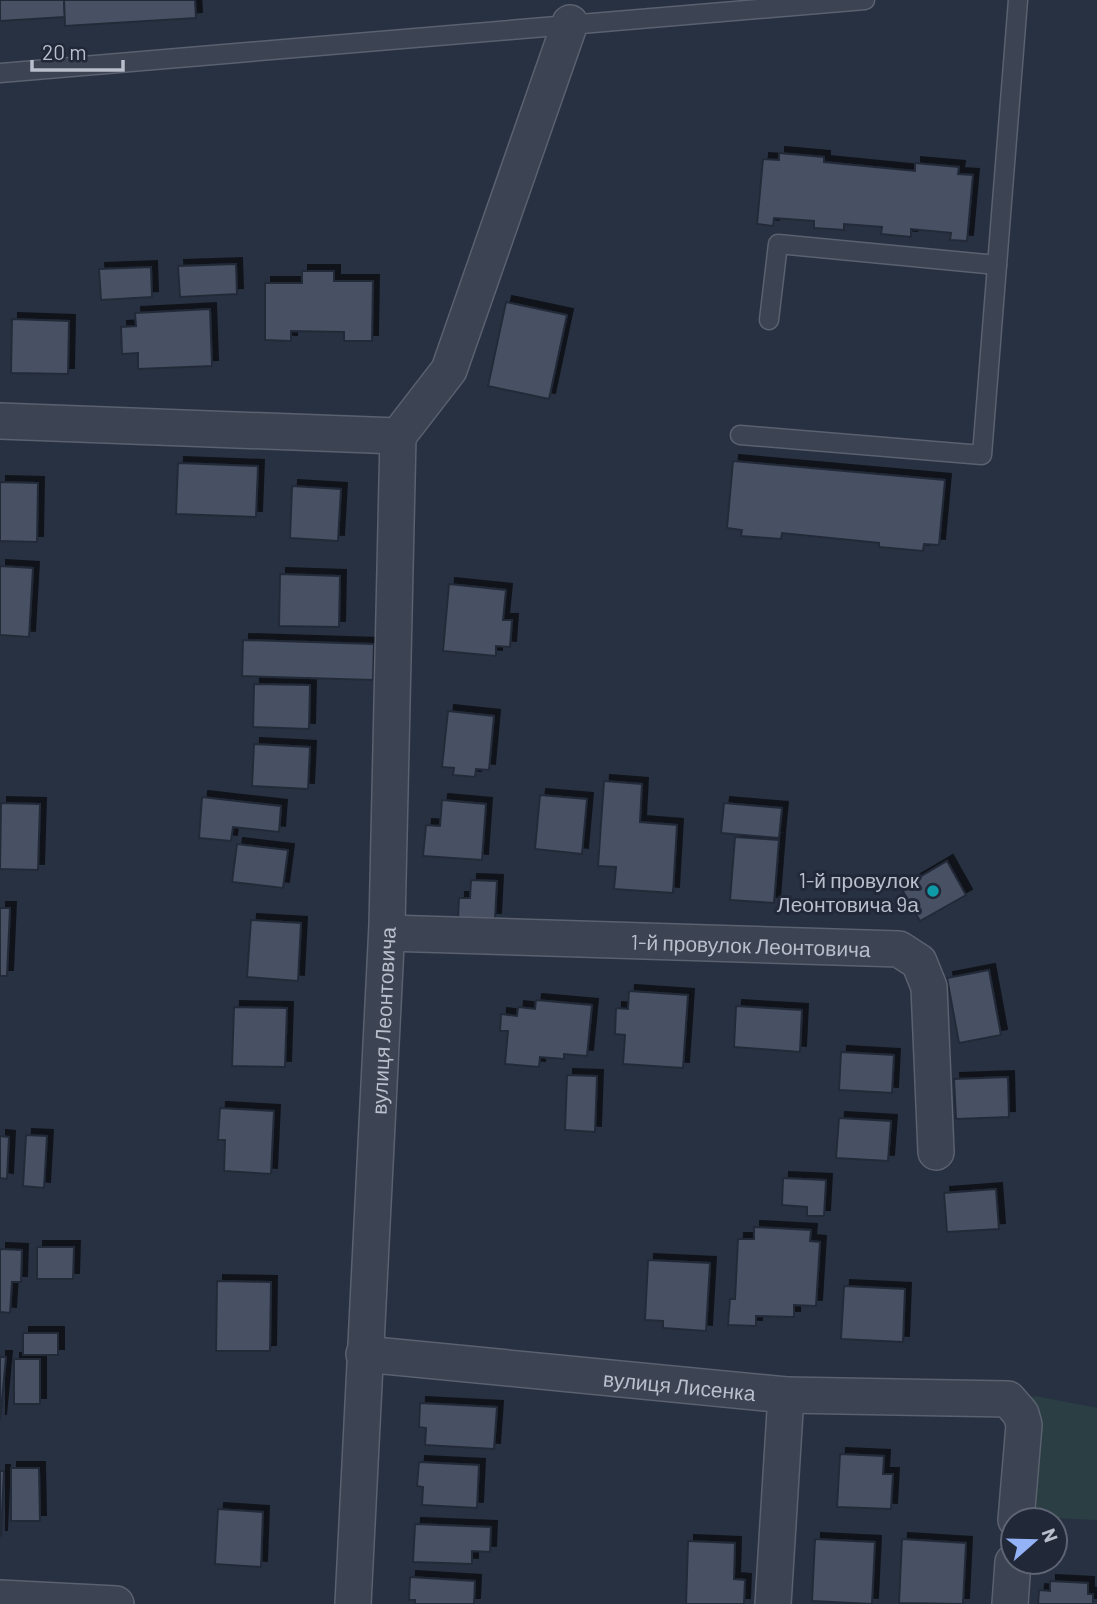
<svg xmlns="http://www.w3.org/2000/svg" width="1097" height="1604" viewBox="0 0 1097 1604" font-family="Barlow,sans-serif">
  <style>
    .green { fill: #2a3e43 }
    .building { fill: #475164; stroke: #232a39; stroke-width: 2; filter: url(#shadow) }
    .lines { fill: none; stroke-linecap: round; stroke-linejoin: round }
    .lane-casing { stroke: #5a616f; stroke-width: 21 }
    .street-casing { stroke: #5a616f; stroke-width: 38 }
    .lane { stroke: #3c4352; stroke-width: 18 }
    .street { stroke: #3c4352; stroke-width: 35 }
    .culture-dot { fill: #0f9aa8; stroke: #212838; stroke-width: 2.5 }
    .labels { text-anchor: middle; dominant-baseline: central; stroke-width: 6; stroke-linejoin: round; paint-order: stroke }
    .poi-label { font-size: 21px; fill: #b9bfcc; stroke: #212838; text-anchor: end }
    .street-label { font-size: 21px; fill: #b9bfcc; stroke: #212838 }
  </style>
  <defs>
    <filter id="shadow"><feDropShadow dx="6" dy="-6" stdDeviation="0" flood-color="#0009"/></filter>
  </defs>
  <rect width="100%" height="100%" fill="#283142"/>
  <path class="green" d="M1036 1396 1097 1408V1520L1029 1517 1035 1421 1031 1397Z"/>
  <g class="building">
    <path d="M0 0H64L65 17 0 21Z"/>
    <path d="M64 0H195L196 18 65 26Z"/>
    <path d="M779 153 824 157V162L915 171V163L959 167 958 174 973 175 967 241 950 240 951 233 911 229V237L881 234 882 227 844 224V230L814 228V221L774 218 773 226 757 224 763 159 779 160Z"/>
    <path d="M236 264 237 294 180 297 178 266Z"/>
    <path d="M151 267 152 297 101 300 99 269Z"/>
    <path d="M302 271H334V281H373L372 341H344V332L291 331V341L265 340V283H302Z"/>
    <path d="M506 302 567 315 549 399 488 386Z"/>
    <path d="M210 309 212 366 138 369V353L122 354 121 327 136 326 135 313Z"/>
    <path d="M12 319 69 321 68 374 11 373Z"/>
    <path d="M733 461 945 480 939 545 924 544 923 551 879 547V543L782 533 781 539 741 536 742 530 727 528Z"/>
    <path d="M178 463 258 466 256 517 176 514Z"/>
    <path d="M0 482 38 483 37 542 0 541Z"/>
    <path d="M292 486 341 489 338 541 290 538Z"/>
    <path d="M0 566 33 568 29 637 0 635Z"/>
    <path d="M280 574 340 576 339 627 279 626Z"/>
    <path d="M449 584 506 590 503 620H512L510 647 496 646V656L443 651Z"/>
    <path d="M243 640 374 644 373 680 242 676Z"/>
    <path d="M254 684 310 685 309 729 253 727Z"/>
    <path d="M448 711 494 716 489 770 476 769 475 777 453 775 454 768 442 767Z"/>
    <path d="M254 744 310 747 308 789 252 786Z"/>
    <path d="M604 781 642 784 640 822 677 825 673 893 614 889 616 867 598 866Z"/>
    <path d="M540 795 587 799 582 854 535 849Z"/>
    <path d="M202 797 281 806 279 832 233 827 231 841 199 838Z"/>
    <path d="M442 800 486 804 482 860 423 856 426 825 440 826Z"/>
    <path d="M1 803 40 804 38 870 0 869Z"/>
    <path d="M724 803 782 808 779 838 721 833Z"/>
    <path d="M735 837 779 840 774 903 730 900Z"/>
    <path d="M237 844 288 850 283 888 232 882Z"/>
    <path d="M947 861 966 895 920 921 901 888Z"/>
    <path d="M471 880 497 881 495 919 458 918 459 898H470Z"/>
    <path d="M0 908H10L7 976H0Z"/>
    <path d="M251 920 301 923 298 981 247 977Z"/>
    <path d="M989 970 1001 1035 959 1043 947 978Z"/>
    <path d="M629 991 688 995 683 1068 623 1064 625 1035 615 1034 616 1008 628 1009Z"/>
    <path d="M536 1000 592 1005 587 1056 564 1054V1059L540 1057 539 1067 505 1064 508 1031H500L501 1014 517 1016 518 1007 535 1009Z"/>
    <path d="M736 1006 802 1010 800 1052 734 1047Z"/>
    <path d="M234 1007 287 1008 285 1067 232 1066Z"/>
    <path d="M841 1052 894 1055 892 1093 839 1090Z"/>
    <path d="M567 1075 597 1076 595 1132 565 1130Z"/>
    <path d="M1008 1077 1009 1117 956 1119 954 1079Z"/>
    <path d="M220 1108 274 1111 271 1174 224 1171 225 1140H218Z"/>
    <path d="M839 1118 891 1121 888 1161 836 1158Z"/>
    <path d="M26 1135 47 1136 44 1188 23 1186Z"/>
    <path d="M0 1136 9 1137 7 1179 0 1178Z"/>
    <path d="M783 1178 826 1180 824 1216H807V1207L782 1205Z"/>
    <path d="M996 1189 999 1229 947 1232 944 1193Z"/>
    <path d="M754 1227 811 1230 810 1241 820 1242 816 1306 794 1305V1317L756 1316V1326L728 1325 730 1299H735L738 1239H754Z"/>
    <path d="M37 1247H74L73 1279H37Z"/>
    <path d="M0 1249 22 1250 21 1282H12L10 1313 0 1312Z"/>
    <path d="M648 1260 710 1263 706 1331 663 1328V1321L645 1320Z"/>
    <path d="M217 1281 271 1282 270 1351H216Z"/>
    <path d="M844 1286 905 1289 903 1342 841 1339Z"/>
    <rect x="23" y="1333" width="35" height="22"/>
    <path d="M0 1357H6L0 1421Z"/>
    <rect x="14" y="1359" width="26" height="45"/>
    <path d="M420 1403 497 1407 494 1449 425 1445 426 1428 419 1427Z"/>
    <path d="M840 1454 884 1456 883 1474H893L891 1509 837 1507Z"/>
    <path d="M419 1462 479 1465 477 1508 422 1505 423 1487 417 1486Z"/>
    <path d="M11 1468H39L40 1521H11Z"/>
    <path d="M0 1471H4L1 1536H0Z"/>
    <path d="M218 1509 263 1512 261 1567 215 1564Z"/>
    <path d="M415 1524 491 1527 490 1552 472 1551V1564L413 1562Z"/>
    <path d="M815 1539 875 1542 872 1604 812 1601Z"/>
    <path d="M902 1539 966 1543 963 1604 899 1603Z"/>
    <path d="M688 1541 735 1543 734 1579 745 1580 744 1604H686Z"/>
    <path d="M410 1577 475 1581 474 1604H415V1600H409Z"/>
    <path d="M1050 1581 1088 1583V1594H1093V1604H1038L1039 1590 1050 1591Z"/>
  </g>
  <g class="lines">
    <defs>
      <g id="lane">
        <path d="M0 73 865 0"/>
        <path d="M769 320 778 244 997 265"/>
        <path d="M740 435 982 455 1018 0"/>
      </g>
      <g id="street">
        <path d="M0 421 398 436 449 370 570 23"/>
        <path id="s1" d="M387 933 899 949 919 962 929 987 936 1152"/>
        <path id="s2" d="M364 1354 786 1395 773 1604"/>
        <path d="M786 1395 1008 1399 1021 1414 1024 1425 1016 1520"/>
        <path d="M0 1598 116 1604"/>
        <path id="s3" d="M353 1604 387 925 398 436"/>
        <path d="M1010 1604 1013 1562"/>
      </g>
    </defs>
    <use href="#lane" class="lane-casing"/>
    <use href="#street" class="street-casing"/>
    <use href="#lane" class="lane"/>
    <use href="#street" class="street"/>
  </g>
  <circle class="culture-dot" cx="933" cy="891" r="7"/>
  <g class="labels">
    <g class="poi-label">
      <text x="919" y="879">1-й провулок<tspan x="919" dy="24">Леонтовича 9а</tspan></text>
    </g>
    <g class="street-label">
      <text stroke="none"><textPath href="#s1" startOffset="364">1-й провулок Леонтовича</textPath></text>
      <text stroke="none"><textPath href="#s3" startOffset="584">вулиця Леонтовича</textPath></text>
      <text stroke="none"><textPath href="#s2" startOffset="317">вулиця Лисенка</textPath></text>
    </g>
  </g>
  <g transform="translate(1034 1541) rotate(70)"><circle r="33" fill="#212838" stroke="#5e6473" stroke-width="2"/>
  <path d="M0-5L12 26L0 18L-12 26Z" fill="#94b2f6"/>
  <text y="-10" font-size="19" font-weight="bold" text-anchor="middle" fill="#b9bfcc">N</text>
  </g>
  <path d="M32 60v10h91v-10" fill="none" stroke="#b9bfcc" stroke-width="3.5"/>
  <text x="42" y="60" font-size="21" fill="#b9bfcc" stroke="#212838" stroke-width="5" paint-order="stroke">20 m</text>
</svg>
